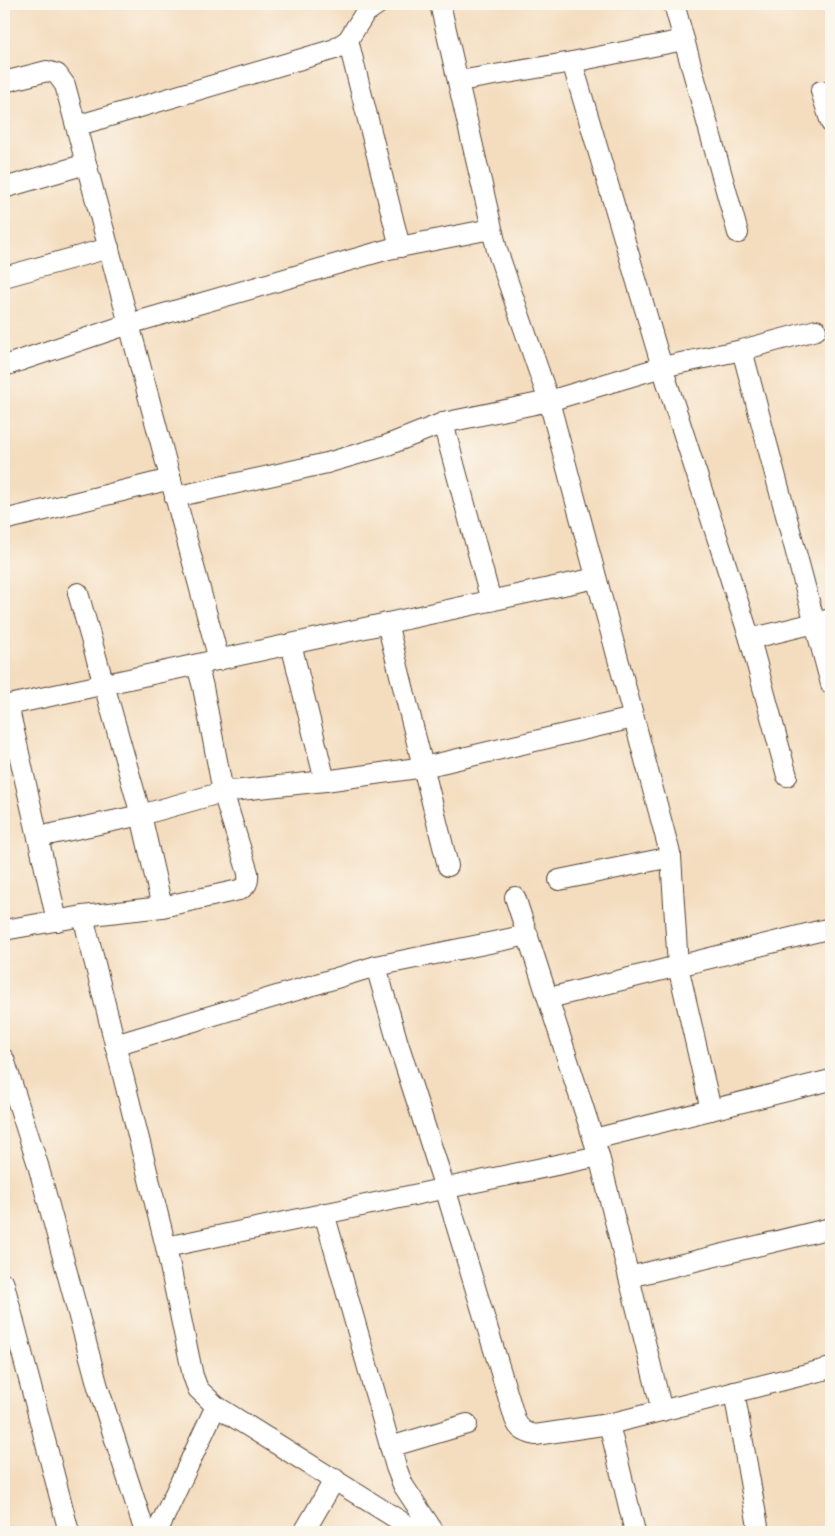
<svg xmlns="http://www.w3.org/2000/svg" width="835" height="1536" viewBox="0 0 835 1536" font-family="'Libre Bodoni',serif">
  <style>
    .lines { fill: none; stroke-linecap: round; stroke-linejoin: round }
    .minor-casing { stroke: #574536; stroke-width: 22 }
    .minor { stroke: #fff; stroke-width: 20 }
  </style>
  <rect width="100%" height="100%" fill="#fbf7ec"/>
  <filter id="ink" filterUnits="userSpaceOnUse"><feTurbulence type="fractalNoise" baseFrequency=".02" numOctaves="2"/><feDisplacementMap in="SourceGraphic" scale="10" xChannelSelector="R" yChannelSelector="G"/><feConvolveMatrix kernelMatrix="1 2 1 2 8 2 1 2 1" color-interpolation-filters="sRGB"/></filter>
  <filter id="wash" filterUnits="userSpaceOnUse"><feTurbulence type="fractalNoise" baseFrequency=".0096" numOctaves="4" result="noise"/><feDisplacementMap in="SourceGraphic" scale="20" xChannelSelector="R" yChannelSelector="G"/><feGaussianBlur stdDeviation="1.12" result="paint"/><feColorMatrix in="noise" values="0 0 0 0 0 0 0 0 0 0 0 0 0 0 0 0 0 1.4 0 .05"/><feComposite in="paint" operator="in"/></filter>
  <g filter="url(#wash)">
    <rect width="100%" height="100%" fill="#f4ddbf"/>
  </g>
  <g filter="url(#ink)">
    <g class="lines">
      <defs>
        <g id="minor">
          <path d="M440 4 497 250 549 401 671 857 678 966 711 1110"/>
          <path d="M674 4 738 233"/>
          <path d="M348 40 400 247"/>
          <path d="M572 62 662 367 750 639 787 776"/>
          <path d="M459 81 572 62 684 40"/>
          <path d="M4 82 47 71 57 74 65 85 219 660"/>
          <path d="M821 91 831 123"/>
          <path d="M76 126 335 49 348 40 365 13 378 4"/>
          <path d="M4 188 86 164"/>
          <path d="M4 277 109 248"/>
          <path d="M742 350 831 684"/>
          <path d="M4 366 129 324 389 249 491 229"/>
          <path d="M443 423 491 601"/>
          <path d="M175 497 327 463 385 446 443 423 549 401 662 367 742 350 816 330"/>
          <path d="M4 520 171 479"/>
          <path d="M78 593 141 815 162 907"/>
          <path d="M387 623 448 866"/>
          <path d="M750 639 831 619"/>
          <path d="M291 644 325 781"/>
          <path d="M8 705 57 921"/>
          <path d="M4 706 596 578"/>
          <path d="M38 837 141 815 223 792 325 781 424 767 633 718"/>
          <path d="M559 880 671 857"/>
          <path d="M515 897 599 1156 662 1411"/>
          <path d="M83 916 166 1247 193 1376 198 1389 216 1406"/>
          <path d="M4 930 83 916 162 907 239 890C247 886 249 882 248 873L223 792 203 687 197 665"/>
          <path d="M376 966 397 1040 445 1188 515 1419C519 1430 525 1432 535 1435L609 1424 831 1368"/>
          <path d="M549 998 831 928"/>
          <path d="M115 1045 376 966 528 935"/>
          <path d="M4 1059 38 1165 98 1387 145 1532"/>
          <path d="M594 1139 831 1080"/>
          <path d="M324 1213 396 1467 403 1485 434 1532"/>
          <path d="M166 1247 599 1156"/>
          <path d="M629 1277 831 1228"/>
          <path d="M4 1284 69 1532"/>
          <path d="M734 1392 759 1532"/>
          <path d="M609 1424 635 1532"/>
          <path d="M390 1447 467 1424"/>
          <path d="M157 1532 216 1406 418 1532"/>
          <path d="M304 1532 335 1479"/>
        </g>
      </defs>
      <use href="#minor" class="minor-casing"/>
      <use href="#minor" class="minor"/>
    </g>
  </g>
  <rect width="835" height="1536" fill="none" stroke="#fbf7ec" stroke-width="20"/>
</svg>
